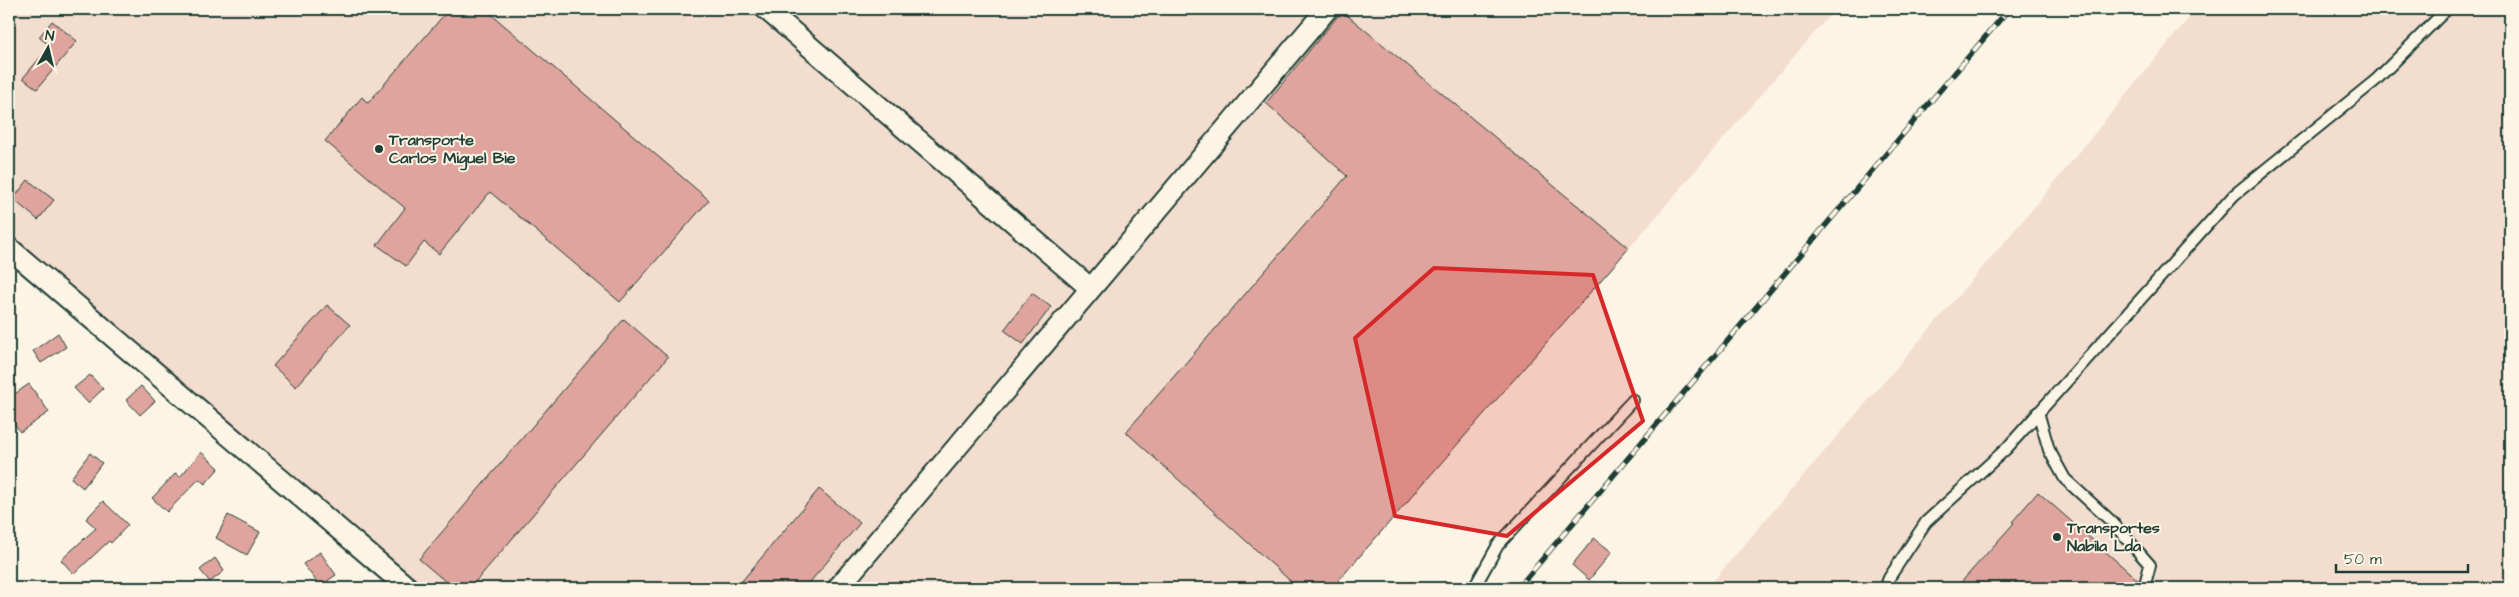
<svg xmlns="http://www.w3.org/2000/svg" width="2519" height="597" viewBox="0 0 2519 597" font-family="'Architects Daughter',sans-serif">
  <style>
    .built { fill: #f3ddcf }
    .building { fill: #dea49d; stroke: #1f3d34 }
    .lines { fill: none; stroke-linecap: round; stroke-linejoin: round }
    .service-casing { stroke: #1f3d34; stroke-width: 14 }
    .minor-casing { stroke: #1f3d34; stroke-width: 24 }
    .service { stroke: #fcf5e5; stroke-width: 10 }
    .minor { stroke: #fcf5e5; stroke-width: 20 }
    .rail-casing { stroke: #1f3d34; stroke-width: 5.5 }
    .rail { stroke: #fcf5e5; stroke-width: 4; stroke-dasharray: 11; stroke-linecap: butt }
    .marked { fill: #d62828; fill-opacity: 0.2; stroke: #d62828; stroke-width: 4; stroke-linejoin: round }
    .poi-dot { fill: #1f3d34; stroke: #fcf5e5; stroke-width: 2 }
    .labels { text-anchor: middle; dominant-baseline: central; stroke-width: 4; stroke-linejoin: round; paint-order: stroke }
    .poi-label { font-size: 16px; font-weight: bold; fill: #1f3d34; stroke: #fcf5e5; text-anchor: start }
  </style>
  <rect width="100%" height="100%" fill="#fcf5e5"/>
  <filter id="ink" filterUnits="userSpaceOnUse"><feTurbulence type="fractalNoise" baseFrequency=".02" numOctaves="2"/><feDisplacementMap in="SourceGraphic" scale="10" xChannelSelector="R" yChannelSelector="G"/><feConvolveMatrix kernelMatrix="1 2 1 2 8 2 1 2 1" color-interpolation-filters="sRGB"/></filter>
  <g filter="url(#ink)">
    <g class="built">
      <path d="M9 9H1835L1629 248 1332 588H411L9 245Z"/>
      <path d="M2196 9H2510V588H1707L2037 204Z"/>
    </g>
    <g class="building">
      <path d="M449 9H485L709 200 620 302 490 192 439 254 424 242 406 266 377 245 405 208 325 141 362 97 368 103Z"/>
      <path d="M1342 11 1629 248 1332 588H1298L1126 432 1347 176 1266 103Z"/>
      <path d="M52 21 77 41 37 89 23 78 50 46 39 37Z"/>
      <path d="M28 180 54 200 38 220 13 199Z"/>
      <path d="M1032 293 1051 307 1023 344 1004 330Z"/>
      <path d="M327 305 350 325 296 387 273 366Z"/>
      <path d="M624 319 668 357 470 588H453L419 559Z"/>
      <path d="M58 333 66 347 41 363 33 351Z"/>
      <path d="M90 375 103 389 88 403 74 388Z"/>
      <path d="M29 384 49 412 20 432 9 416V398Z"/>
      <path d="M141 386 155 401 140 415 126 400Z"/>
      <path d="M201 452 219 468 205 484 199 479 167 512 152 498 176 473 180 477Z"/>
      <path d="M90 453 102 463 83 488 71 478Z"/>
      <path d="M819 489 860 523 805 588H736Z"/>
      <path d="M2038 492 2139 581 2137 588H1956L2014 523 2012 522Z"/>
      <path d="M103 501 128 525 111 543 109 541 74 574 61 560 96 528 86 519Z"/>
      <path d="M228 515 260 532 247 555 216 538Z"/>
      <path d="M1594 538 1612 552 1589 580 1572 565Z"/>
      <path d="M320 552 336 575 320 586 303 564Z"/>
      <path d="M215 558 224 571 210 582 200 570Z"/>
    </g>
    <g class="lines">
      <defs>
        <g id="service">
          <path d="M2038 412 2049 450 2065 479 2112 522 2150 565 2144 588"/>
          <path d="M1474 588 1498 545 1633 400"/>
          <path d="M1885 588 1889 578 1926 522 2007 448 2234 195 2376 80 2447 9"/>
        </g>
        <g id="minor">
          <path d="M766 9 1090 288"/>
          <path d="M9 248 408 588"/>
          <path d="M838 588 1327 9"/>
        </g>
      </defs>
      <use href="#service" class="service-casing"/>
      <use href="#minor" class="minor-casing"/>
      <use href="#service" class="service"/>
      <use href="#minor" class="minor"/>
      <defs>
        <path id="rail" d="M1518 588 2009 9"/>
      </defs>
      <use href="#rail" class="rail-casing"/>
      <use href="#rail" class="rail"/>
    </g>
  </g>
  <path class="marked" d="M1434 268 1593 275 1643 421 1507 536 1395 516 1355 338Z"/>
  <g class="poi-dot">
    <circle cx="379" cy="149" r="5"/>
    <circle cx="2057" cy="537" r="5"/>
  </g>
  <g class="labels">
    <g class="poi-label">
      <text x="389" y="140">Transporte<tspan x="389" dy="18">Carlos Miguel Bie</tspan></text>
      <text x="2067" y="528">Transportes<tspan x="2067" dy="18">Nabila Lda</tspan></text>
    </g>
  </g>
  <rect width="2519" height="597" fill="none" stroke="#fcf5e5" stroke-width="30"/>
  <rect x="15" y="15" width="2489" height="567" fill="none" stroke="#1f3d34" stroke-width="2" filter="url(#ink)"/>
  <g transform="translate(48 48) rotate(8)" stroke="#fcf5e5" stroke-width="4" paint-order="stroke">
  <path d="M0-4L9 19L0 12L-9 19Z" fill="#1f3d34"/>
  <text y="-8" font-size="14" font-weight="bold" text-anchor="middle" fill="#1f3d34">N</text>
  </g>
  <path d="M2336 564v8h132v-8" fill="none" stroke="#1f3d34" stroke-width="2.5"/>
  <text x="2344" y="564" font-size="15" fill="#1f3d34" stroke="#fcf5e5" stroke-width="4" paint-order="stroke">50 m</text>
</svg>
